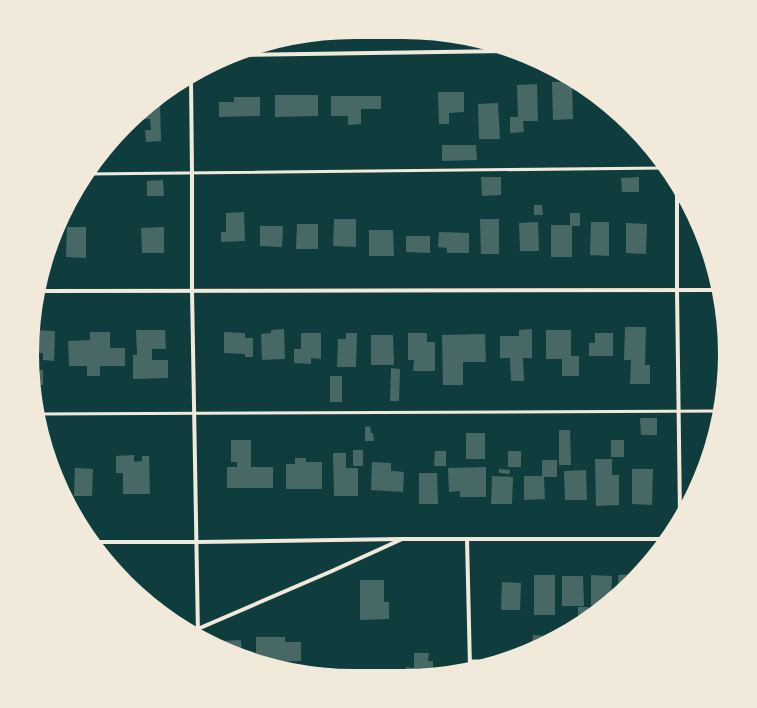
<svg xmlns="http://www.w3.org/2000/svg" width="757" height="708" viewBox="0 0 757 708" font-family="Mulish,sans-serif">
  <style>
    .building { fill: #486865 }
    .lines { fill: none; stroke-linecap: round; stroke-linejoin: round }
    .service { stroke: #f1e9da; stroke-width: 3 }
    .minor { stroke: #f1e9da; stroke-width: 4 }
  </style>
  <rect width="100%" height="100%" fill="#0f3d3e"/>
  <g class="building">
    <path d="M552 82H572L573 119 553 120Z"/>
    <path d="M537 84 538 121H523L524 132 510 133V117H518L517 85Z"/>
    <path d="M438 92H464V112L449 113V124H439Z"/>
    <path d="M275 95H318V116L275 117Z"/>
    <path d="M331 96H381V109H361V124L348 125V116H331Z"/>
    <path d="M234 97H260V116L219 117V102H234Z"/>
    <path d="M154 102H160L161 141 146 142 145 130H151L150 119H136Z"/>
    <path d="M498 103 500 139H479L478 104Z"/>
    <path d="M442 145H476L477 160 442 161Z"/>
    <path d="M481 177H501V195L482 196Z"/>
    <path d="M639 177V192H622L621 178Z"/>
    <path d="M163 180 164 196H147V181Z"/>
    <path d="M534 205H542L543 215H534Z"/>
    <path d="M244 212 245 241 221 242V232H226V213Z"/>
    <path d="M570 213H580V226H572V257H551V225H570Z"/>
    <path d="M334 219H356V247L333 246Z"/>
    <path d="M480 219H499V254H481Z"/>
    <path d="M538 222 539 251H520L519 223Z"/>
    <path d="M591 222H609V256L590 255Z"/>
    <path d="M626 223 647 224 646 254 626 253Z"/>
    <path d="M297 224H318V249H296Z"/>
    <path d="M260 226H283L282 247 260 246Z"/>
    <path d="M67 227H86V258L66 257Z"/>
    <path d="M164 227V253H142L141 228Z"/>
    <path d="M369 230H393L394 256H369Z"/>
    <path d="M439 232 469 233V253H447V248L438 247Z"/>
    <path d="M406 236H430V253L406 252Z"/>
    <path d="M705 244 708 250 710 260H705Z"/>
    <path d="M625 327H646L645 365H650V384H630L631 360H624Z"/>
    <path d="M284 329 285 359 262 360 261 334 271 333V330Z"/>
    <path d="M532 329V358H523L524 381H511L510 358H500V336H519V330Z"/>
    <path d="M34 330 55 331 54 361 43 360V353H34Z"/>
    <path d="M136 330H165L166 349H152V360H168V378L133 379V355H137Z"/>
    <path d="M546 330H571V356H579V376H562V359H546Z"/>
    <path d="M90 332H110V348H125V366H100V376H87V366H69L68 341 90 340Z"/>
    <path d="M224 332 245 333V338H253V357H245V354L224 353Z"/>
    <path d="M301 333H321V359L311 358V364L294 363V349H301Z"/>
    <path d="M346 333H357L356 367H337L338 339H346Z"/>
    <path d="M408 333H427V342H435V371H413L414 360H408Z"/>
    <path d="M595 333H613V356H589V343H595Z"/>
    <path d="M485 334 486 362H463V385H443L442 335Z"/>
    <path d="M371 335H393L394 365H371Z"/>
    <path d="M391 368 400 369 399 401H390Z"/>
    <rect x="34" y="370" width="9" height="15"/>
    <rect x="330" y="376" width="12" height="26"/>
    <path d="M640 418H657V435H641Z"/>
    <path d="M370 426 371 433H373L374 441H365V427Z"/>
    <path d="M559 430H570L571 465H559Z"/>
    <rect x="466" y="433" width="19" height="26"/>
    <path d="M231 440H251V467H273V488H227V467H237V462H231Z"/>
    <rect x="611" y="440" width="13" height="17"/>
    <rect x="353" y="450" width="10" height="16"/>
    <path d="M435 451H446V466H434Z"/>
    <rect x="508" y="451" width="13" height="16"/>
    <path d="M333 453H346V468H358V496H334Z"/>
    <path d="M134 455V462L142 461V456H149L150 494H123V473H116V456Z"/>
    <path d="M295 458H306V462H322V489H286V464H295Z"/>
    <path d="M595 459H612V475H619V505L596 506Z"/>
    <path d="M542 460H557V477H544L545 499 524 500V476H542Z"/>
    <path d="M372 462 391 463V471L404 472 403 492 371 490Z"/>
    <path d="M486 467V497H460V491L449 492 448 468Z"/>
    <path d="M75 468 93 469 92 496H74Z"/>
    <path d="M499 469 510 470V474L499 473Z"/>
    <path d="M632 469H653L652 505 632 504Z"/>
    <path d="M55 470H59V478Z"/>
    <path d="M586 470 587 500H565L564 471Z"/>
    <path d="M419 473H437L438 504H419Z"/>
    <path d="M492 476 513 477 512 504H491Z"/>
    <path d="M636 574 629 581 619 593 618 575Z"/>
    <rect x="534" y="575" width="21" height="40"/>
    <path d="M591 575 612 576 611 599 602 606 591 605Z"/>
    <path d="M562 576H583L584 606H562Z"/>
    <path d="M360 580H384V602H389V619L360 620Z"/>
    <path d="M502 582 521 583 520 610H501Z"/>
    <path d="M578 607H588L589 615 581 621H578Z"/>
    <path d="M533 635 548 636 547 640 532 647Z"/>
    <path d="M256 637H285V642H301V661L264 662 256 659Z"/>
    <path d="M241 640 242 655 231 652 223 647 222 641Z"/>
    <path d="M414 653H429L428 661H433V673L406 672V667L414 668Z"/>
  </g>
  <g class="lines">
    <g class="service">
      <path d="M88 174 664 168"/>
      <path d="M39 414 718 411"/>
      <path d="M470 661H499"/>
    </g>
    <g class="minor">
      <path d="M242 55 506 51"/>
      <path d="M191 78 192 173V290L198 634"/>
      <path d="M677 187V290L680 515"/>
      <path d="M40 291 717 290"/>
      <path d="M467 539 470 667"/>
      <path d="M94 542H196L402 539H665"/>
      <path d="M193 631 332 571 400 540"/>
    </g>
  </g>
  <path d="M0 0H757V708H0ZM354 39H403A315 315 0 0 1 718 354V354A315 315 0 0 1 403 669H354A315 315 0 0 1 39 354V354A315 315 0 0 1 354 39Z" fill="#f1e9da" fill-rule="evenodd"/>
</svg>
